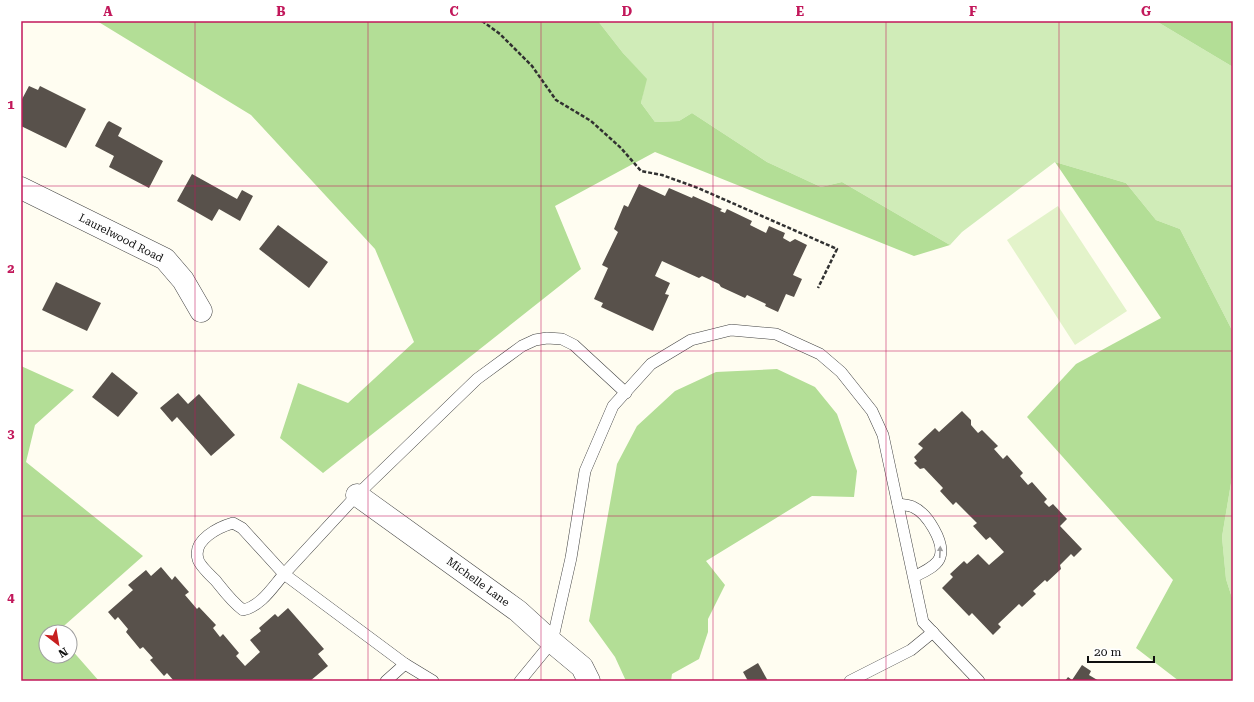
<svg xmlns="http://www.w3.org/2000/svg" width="1254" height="702" viewBox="0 0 1254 702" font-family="'Roboto Serif',serif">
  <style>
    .green { fill: #d0ecb8 }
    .forest { fill: #b3de96 }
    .pitch { fill: #e3f3ca }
    .building { fill: #58514b }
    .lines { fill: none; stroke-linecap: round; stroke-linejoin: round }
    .lane-casing { stroke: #424242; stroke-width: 12 }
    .street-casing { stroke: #424242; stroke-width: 23 }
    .path { stroke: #313131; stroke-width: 2.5; stroke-dasharray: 4 2; stroke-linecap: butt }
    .lane { stroke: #fff; stroke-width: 11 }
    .street { stroke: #fff; stroke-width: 22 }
    .oneway { fill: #9f9f9f }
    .grid { fill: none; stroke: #c2185b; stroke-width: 1; stroke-opacity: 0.55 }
    .labels { text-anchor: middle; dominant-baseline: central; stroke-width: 4; stroke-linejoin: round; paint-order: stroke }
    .street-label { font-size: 11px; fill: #0f0f0f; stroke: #fff }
    .neatline { fill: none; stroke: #c2185b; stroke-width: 1.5 }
    .grid-label { font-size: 13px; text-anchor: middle; font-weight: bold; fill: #c2185b }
  </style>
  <rect width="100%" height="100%" fill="#fffdf1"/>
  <g class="green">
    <path d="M598 21H1156L1233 67V332L1180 229 1156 220 1126 183 1055 162 962 232 950 245 842 182 821 187 767 162 692 113 679 121 655 122 641 103 646 79 623 53Z"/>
    <path d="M1233 471V601L1226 579 1222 537Z"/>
  </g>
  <g class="forest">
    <path d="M97 21H598L623 53 647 79 641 103 655 122 679 121 692 113 767 162 821 187 842 182 950 245 914 256 655 152 555 206 581 269 323 473 280 438 298 383 348 403 414 342 375 249 251 115Z"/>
    <path d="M1156 21H1233V67Z"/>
    <path d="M1055 162 1126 183 1156 220 1180 229 1233 332V471L1222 537 1226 579 1233 601V681H1179L1136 648 1173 580 1027 417 1076 364 1161 318Z"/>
    <path d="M21 366 74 390 35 425 26 462 143 556 57 632H46V656H70V648L99 681H21Z"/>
    <path d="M777 369 815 387 837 414 857 471 854 497 812 496 706 561 725 585 708 619V632L699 659 672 674 671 681H626L615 657 589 621 617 464 637 426 675 391 716 372Z"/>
  </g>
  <path class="pitch" d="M1058 206 1127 311 1075 345 1007 240Z"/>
  <g class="building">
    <path d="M29 86 38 90 40 86 86 109 66 148 21 126V101Z"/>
    <path d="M109 121 122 128 118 136 163 161 149 188 109 167 114 156 95 146 107 123Z"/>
    <path d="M192 174 237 199 242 190 253 196 240 221 219 209 212 221 177 201Z"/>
    <path d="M639 184 665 196 669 188 692 198 693 196 722 209 720 211 725 213 727 209 752 221 750 225 766 233 769 226 785 233 783 238 790 242 795 239 807 245 793 275 802 279 794 297 786 294 778 312 765 306 766 304 747 295 745 298 721 287 719 284 702 276 699 278 662 261 655 276 670 283 665 294 669 295 653 331 601 307 603 303 594 299 608 268 602 265 618 232 614 229 624 205 628 207Z"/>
    <path d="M278 225 328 262 309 288 259 249Z"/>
    <path d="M56 282 101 303 87 331 42 310Z"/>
    <path d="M112 372 138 393 118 417 92 397Z"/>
    <path d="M178 393 188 404 199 394 235 435 211 456 177 417 172 422 160 408Z"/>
    <path d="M962 411 971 420V425L978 433 982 430 998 446 994 449 1003 459 1007 455 1023 473 1020 476 1028 485 1032 482 1047 499 1044 502 1049 507 1053 504 1067 519 1060 526 1082 549 1074 557 1071 554 1060 565 1061 569 1047 582 1045 580 1033 591 1036 594 1022 607 1019 604 998 624 1001 627 993 635 972 613 969 616 942 588 953 577 950 574 964 561 967 564 978 554 989 565 1004 552 990 537 986 540 973 526 977 523 956 502 953 505 940 491 943 488 924 468 920 469 914 463 917 461 914 457 923 448 918 444 935 428 939 432Z"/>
    <path d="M161 567 172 580 175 576 189 592 185 595 197 609 199 607 216 625 213 628 220 637 223 634 239 653 236 656 245 666 260 652 250 640 261 631 259 628 275 614 278 617 288 608 324 649 318 654 328 666 310 681H174L167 673 164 676 150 660 153 658 143 647 140 649 126 632 128 629 118 617 115 620 108 612 133 590 128 585 146 570 151 576Z"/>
    <path d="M758 663 768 681H748L743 672Z"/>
    <path d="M1082 665 1091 671 1089 675 1099 681H1065L1068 677 1072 680Z"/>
  </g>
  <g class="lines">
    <defs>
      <g id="lane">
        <path d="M898 504C903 505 909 505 913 507 927 513 945 542 940 557 937 567 922 572 914 577"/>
        <path d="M233 523 242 528 284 574C272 588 261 606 243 610 232 602 224 591 216 581 211 576 199 565 198 559 192 540 219 527 233 523Z"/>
        <path d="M405 664 433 681"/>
        <path d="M386 681 405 664 284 574 357 495 477 379 522 346 535 340 547 338 562 339 574 345 626 393"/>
        <path d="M520 681 552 642 571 558 585 471 613 406 651 364 691 340 731 330 776 334 820 354 841 372 872 411 883 435 923 622 979 681"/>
        <path d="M850 681 911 650 933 632"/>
      </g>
      <g id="street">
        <path d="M21 188 165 259 183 280 201 311"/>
        <path d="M357 495 518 611 552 642 582 667 589 681"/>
      </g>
    </defs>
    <use href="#lane" class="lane-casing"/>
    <use href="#street" class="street-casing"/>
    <path class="path" d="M482 21 500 34 532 66 556 100 591 121 621 148 641 171 662 175 698 188 837 249 818 288"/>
    <use href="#lane" class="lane"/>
    <use href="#street" class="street"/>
  </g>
  <defs><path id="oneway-solid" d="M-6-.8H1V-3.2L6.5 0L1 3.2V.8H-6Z"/></defs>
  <use class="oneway" href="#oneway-solid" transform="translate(940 552) rotate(-87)"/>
  <path class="grid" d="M195 21V681M368 21V681M541 21V681M713 21V681M886 21V681M1059 21V681M21 186H1233M21 351H1233M21 516H1233"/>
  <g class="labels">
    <g class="street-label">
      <text transform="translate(121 238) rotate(27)">Laurelwood Road</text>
      <text transform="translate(478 582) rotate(36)">Michelle Lane</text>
    </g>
  </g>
  <rect width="1254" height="702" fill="none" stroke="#ffffff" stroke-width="44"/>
  <g transform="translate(58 644) rotate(149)"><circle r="19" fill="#ffffff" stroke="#9f9f9f"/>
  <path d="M0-3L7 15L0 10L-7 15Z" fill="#c71f1f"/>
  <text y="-6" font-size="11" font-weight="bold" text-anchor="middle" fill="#0f0f0f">N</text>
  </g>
  <path d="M1088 656v6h66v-6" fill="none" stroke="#0f0f0f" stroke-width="2"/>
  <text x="1094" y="656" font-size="12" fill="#0f0f0f" stroke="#ffffff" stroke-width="3" paint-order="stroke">20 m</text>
  <rect x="22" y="22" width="1210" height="658" class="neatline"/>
  <g class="grid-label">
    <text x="108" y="16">A</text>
    <text x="281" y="16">B</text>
    <text x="454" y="16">C</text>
    <text x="627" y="16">D</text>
    <text x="800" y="16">E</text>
    <text x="973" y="16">F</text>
    <text x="1146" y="16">G</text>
    <text x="11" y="109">1</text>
    <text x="11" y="273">2</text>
    <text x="11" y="438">3</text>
    <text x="11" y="602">4</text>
  </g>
</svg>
